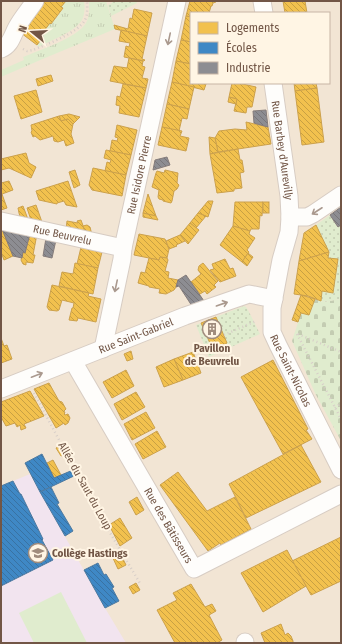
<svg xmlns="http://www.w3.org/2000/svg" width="342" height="644" viewBox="0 0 342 644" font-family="'Fira Sans Condensed',sans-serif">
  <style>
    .residential { fill: #f2e5d4; fill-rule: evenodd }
    .education { fill: #f2e4ef }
    .grass { fill: url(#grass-tufts) }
    .cemetery { fill: url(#cemetery-stones) }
    .garden { fill: url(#garden-dots) }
    .pitch { fill: #e0ecce }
    .homes { fill: url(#homes-back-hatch); stroke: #cca14c }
    .schools { fill: url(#schools-back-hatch); stroke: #4e799f }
    .industry { fill: url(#industry-back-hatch); stroke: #857c7b }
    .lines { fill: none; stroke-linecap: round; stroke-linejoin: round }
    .minor-casing { stroke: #d7ccc3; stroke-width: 19 }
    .path { stroke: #d7cec8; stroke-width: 2.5; stroke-dasharray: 1 3; stroke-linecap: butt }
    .minor { stroke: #fefdfb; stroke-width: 17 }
    .oneway { stroke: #aa998e }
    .labels { text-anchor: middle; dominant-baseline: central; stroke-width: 4; stroke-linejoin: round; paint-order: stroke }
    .street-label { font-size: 11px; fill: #725646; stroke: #fff5e4 }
    .poi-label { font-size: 11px; font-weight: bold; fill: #725646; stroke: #fff5e4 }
  </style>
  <defs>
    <pattern id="grass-tufts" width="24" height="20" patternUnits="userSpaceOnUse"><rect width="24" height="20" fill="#e0ecce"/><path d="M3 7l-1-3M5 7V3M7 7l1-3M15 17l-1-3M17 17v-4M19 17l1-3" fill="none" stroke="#c4ccb2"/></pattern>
    <pattern id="cemetery-stones" width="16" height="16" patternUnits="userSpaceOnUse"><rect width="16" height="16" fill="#e0ecce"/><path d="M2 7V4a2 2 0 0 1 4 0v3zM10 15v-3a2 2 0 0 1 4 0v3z" fill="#c4ccb2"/></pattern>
    <pattern id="garden-dots" width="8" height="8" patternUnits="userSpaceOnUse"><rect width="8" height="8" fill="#e0ecce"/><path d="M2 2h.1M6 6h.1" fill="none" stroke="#c4ccb2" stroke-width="1.8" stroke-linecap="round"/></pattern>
    <pattern id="homes-back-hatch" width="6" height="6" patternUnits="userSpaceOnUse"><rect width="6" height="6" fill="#f2c14e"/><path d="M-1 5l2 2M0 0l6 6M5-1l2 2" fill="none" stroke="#c8a043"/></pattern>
    <pattern id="schools-back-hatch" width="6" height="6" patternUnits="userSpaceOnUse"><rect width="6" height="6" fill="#3f88c5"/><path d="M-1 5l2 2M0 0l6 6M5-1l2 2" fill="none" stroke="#3972a2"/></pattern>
    <pattern id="industry-back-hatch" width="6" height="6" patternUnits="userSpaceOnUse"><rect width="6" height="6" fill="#8d8d92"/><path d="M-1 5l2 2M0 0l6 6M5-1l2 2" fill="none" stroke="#787679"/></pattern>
  </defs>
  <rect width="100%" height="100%" fill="#f6efe4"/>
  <path class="residential" d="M1 1H341V643H1ZM191 13H329V83H191Z"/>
  <path class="education" d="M30 474 105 608 126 643H1V486Z"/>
  <g class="grass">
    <path d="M66 1H84C85 7 85 14 82 20 75 32 51 40 39 47L37 45 41 35 50 23 51 24 63 9 61 7Z"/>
    <path d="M89 1H106L115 29 45 58 1 77V70L24 60 23 57C40 50 77 38 86 23 90 16 89 8 89 1Z"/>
  </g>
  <path class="cemetery" d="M315 299 323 302 341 299V441L315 393 292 341 301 313 309 315Z"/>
  <g class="garden">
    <path d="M112 1H136L137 3 111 16 108 5 112 3Z"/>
    <path d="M330 215 338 227 341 225V299L323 302 321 301 322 291 333 293 338 260 328 258 329 252 316 225Z"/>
    <path d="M244 306 246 307 248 310 260 334 209 357 196 325 201 323 213 350 227 343 216 317Z"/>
  </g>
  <path class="pitch" d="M61 592 87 643H34L19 613Z"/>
  <g class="homes">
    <path d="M44 1H66L61 7 63 8 51 24 50 23 41 35 43 37 37 45 21 33Z"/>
    <path d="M190 1H217L216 2 213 3 212 6H211L209 13H191V17L186 16Z"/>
    <path d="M283 1H305L307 13H285Z"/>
    <path d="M134 9 152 13 147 36 115 29 114 25 128 29 130 18 132 19Z"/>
    <path d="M186 16 191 17V42L181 40Z"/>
    <path d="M121 30 147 36 142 59 145 60 144 61 124 57 126 46 129 47 130 43 119 41Z"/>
    <path d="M181 40 191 42V64L176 61Z"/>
    <path d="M129 58 143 61 142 66 145 67 142 78 148 79 146 88 110 81 114 66 127 68Z"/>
    <path d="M176 61 191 64V83L206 84 204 90 172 82Z"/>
    <path d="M51 75 53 81 38 86 36 79Z"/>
    <path d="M172 82 194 87 189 109 167 104Z"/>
    <path d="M232 83H238L256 87 252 107H247L246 113 234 111 237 99 229 97Z"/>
    <path d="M294 83H316L317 88 295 91Z"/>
    <path d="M123 84 146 88 139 117 119 113 120 106 116 105 117 96 120 97Z"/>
    <path d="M317 88 324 142 302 145 295 91Z"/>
    <path d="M36 90 42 112 21 119 14 96Z"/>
    <path d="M229 97 237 99 236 104 228 102Z"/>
    <path d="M167 104 189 109 187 119 182 118 179 131 162 127Z"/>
    <path d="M69 114 80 117 73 124 68 119 61 121 59 116Z"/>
    <path d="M59 116 61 121 68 119 73 124 71 134 74 143 66 146 64 140 58 142 54 141 53 136 40 140 35 136 33 137 31 132 32 131 31 125Z"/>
    <path d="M246 122 268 127 271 144 218 152 215 138 219 131 235 129 247 130Z"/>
    <path d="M117 125 137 130 131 155 110 151 112 140 117 141 118 138 115 137Z"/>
    <path d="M162 127 182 131 180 136 189 138 186 151 158 145Z"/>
    <path d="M209 137 215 138 218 152 210 154Z"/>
    <path d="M238 149 240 160H242L244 172 240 173 242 188 234 189V191L217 193 210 154Z"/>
    <path d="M106 150 131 155 126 175 105 171 107 162 110 163 111 160 104 158Z"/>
    <path d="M26 153 29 163 36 167 31 178 9 168 1 170V159Z"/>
    <path d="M93 168 126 175 122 196 92 190 89 185Z"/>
    <path d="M75 170 80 185 74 188 69 172Z"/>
    <path d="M165 170 178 173 177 183 179 185 177 189 174 191 172 201 171 203 163 201V200L159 199 158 197 159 190 152 187 156 173 157 171 164 173Z"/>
    <path d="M9 181 13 190 2 194 7 208 1 210V183Z"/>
    <path d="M68 181 77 207 66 205 64 201 57 203V204L39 200 36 191Z"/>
    <path d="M148 194 156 216 143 213Z"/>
    <path d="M208 201H213L208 217 198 213Z"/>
    <path d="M235 202H263L262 216 260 215 259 229H251L250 231 233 226Z"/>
    <rect x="263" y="202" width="6" height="11"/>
    <path d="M36 205 43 225 32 223 27 208Z"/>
    <path d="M23 206 29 222 21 220 19 213 18 208Z"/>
    <path d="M143 213 156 216 158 220 143 217Z"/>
    <path d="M198 213 206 216 196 228 190 223Z"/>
    <path d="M81 220 86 234 66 230 67 221 78 223 77 221Z"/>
    <path d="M190 223 199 230 188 244 180 235Z"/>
    <path d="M87 225 90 227 92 235 86 234 83 226Z"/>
    <path d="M316 225 329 252 299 261 304 233Z"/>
    <path d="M233 226 250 231 249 234 255 238 247 250 249 252 242 262 220 245Z"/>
    <path d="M1 229H2L13 256 4 260 1 252Z"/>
    <path d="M30 231 37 234 33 255H35L33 263 26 262V265L23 264 21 260 23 252 25 253Z"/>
    <path d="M139 234 165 239 169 249 167 258 160 257 159 260 134 255Z"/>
    <path d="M180 235 185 241 176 245 177 246 169 249 166 241Z"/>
    <path d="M82 243 103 248 98 268 77 264Z"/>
    <path d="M329 252 328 258 338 259 333 293 322 291 321 301 308 296 294 294 299 261Z"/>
    <path d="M248 253 253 257 247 266 242 262Z"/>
    <path d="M160 257 167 258 168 260 165 271 169 272 168 278 178 280 176 287 174 290 166 294 159 293 160 289 149 287V286L138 283 141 272 145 273 149 258 159 260Z"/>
    <path d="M225 259 230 269 233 268 236 276 220 282 210 270 214 269 212 264Z"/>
    <path d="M75 263 98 268 93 294 59 286 62 272 73 274Z"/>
    <path d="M203 263 218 281 214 285 216 287 207 294 205 291 200 294 191 282 201 274 198 270 199 266Z"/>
    <path d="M52 285 89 293 88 296 101 299 96 322 78 318 77 321 69 320 72 308H73L74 303 62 300 59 310 57 311 49 310 47 307Z"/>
    <path d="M301 295 315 299 309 315 301 313 298 322 292 320Z"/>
    <path d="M216 317 227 343 213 350 201 323Z"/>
    <path d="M1 338 4 346 7 345 12 359 1 363Z"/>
    <path d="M131 351 133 359 127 361 124 354Z"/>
    <path d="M193 352 201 373 183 380 174 359Z"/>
    <path d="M174 359 183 380 164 387 156 367Z"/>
    <path d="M273 360 308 429 306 430 312 439 283 454 241 377Z"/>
    <path d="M126 370 134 386 112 398 103 382Z"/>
    <path d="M49 383 59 401 62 402 66 409 64 411 65 413 64 414 65 415 68 414 70 418 68 423 65 425 64 423 56 428 34 389Z"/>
    <path d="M30 391 44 416 24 424 26 428 21 430 20 425 17 427 15 423 6 426 1 417V402Z"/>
    <path d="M136 392 145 407 122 420 114 404Z"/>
    <path d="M146 412 155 428 132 440 124 424Z"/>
    <path d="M157 431 166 447 143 459 135 444Z"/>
    <path d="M301 445 321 482 246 518 229 484Z"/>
    <path d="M60 446 65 454 61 456 56 448Z"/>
    <path d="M53 460 61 475 54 478 47 463Z"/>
    <path d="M178 472 207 511 235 497 251 529 221 545 220 543 208 551 160 485Z"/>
    <path d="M137 497 144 510 136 515 129 502Z"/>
    <path d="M120 518 132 538 120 546 109 525Z"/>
    <path d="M341 537V581L311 595 292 561Z"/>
    <path d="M287 550 306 586 263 612 241 573Z"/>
    <path d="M120 553 126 565 118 569 112 556Z"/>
    <path d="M136 583 140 590 133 594 129 587Z"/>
    <path d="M191 584 205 607 212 604 216 611 209 615 222 640 217 643H202V642L200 643H175L157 610 177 600 173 593Z"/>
    <path d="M281 624 285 635 288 633 291 636 293 641V643H265L261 633Z"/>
  </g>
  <g class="schools">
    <path d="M42 454 54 478 73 470 76 475 40 492 25 463Z"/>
    <path d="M13 481 20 494H21L43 539 42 540 53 560 1 586V486Z"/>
    <path d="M51 487 59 503 57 504 73 531 65 536 40 492Z"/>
    <path d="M98 563 104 575 106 574 114 587 112 588 119 601 105 608 84 570Z"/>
  </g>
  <g class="industry">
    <path d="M266 110 268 127 254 123 253 111Z"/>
    <path d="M167 157 170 165 153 170 155 160Z"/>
    <path d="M341 207V225L338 227 330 215Z"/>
    <path d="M2 229 30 234 25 253 23 252 22 258 13 256Z"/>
    <path d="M46 238 56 240 52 258 43 256Z"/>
    <path d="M186 275 204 301 192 306 179 286 176 287 178 280Z"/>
  </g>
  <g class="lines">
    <defs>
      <g id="minor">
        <path d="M262 1 264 13"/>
        <path d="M1 49C11 45 12 36 17 27 22 18 29 10 35 1"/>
        <path id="s1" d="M273 83 289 196 290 217 289 232 281 260 272 308V332L278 345 341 470"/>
        <path d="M290 217H307L313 214 341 195"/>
        <path id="s2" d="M1 221 123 248"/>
        <path id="s3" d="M103 349 122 259 123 248 177 1"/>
        <path id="s4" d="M73 361 194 569 341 494"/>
        <path id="s5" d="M1 389 185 316 249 294 274 299"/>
        <path d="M245 642V643"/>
      </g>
    </defs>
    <use href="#minor" class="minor-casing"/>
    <g class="path">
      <path d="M23 49 27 51 33 50C47 44 78 33 85 20 88 14 87 7 87 1"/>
      <path d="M297 334 341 419"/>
      <path d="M298 334 341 352"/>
      <path d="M224 335 256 321"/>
      <path d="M34 393 96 509 141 585"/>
      <path d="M335 408 341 403"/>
    </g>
    <use href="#minor" class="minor"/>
  </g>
  <defs><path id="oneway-shaft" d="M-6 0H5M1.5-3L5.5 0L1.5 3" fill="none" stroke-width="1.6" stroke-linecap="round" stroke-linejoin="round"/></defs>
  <g class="oneway">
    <use href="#oneway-shaft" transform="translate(169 39) rotate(102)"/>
    <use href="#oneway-shaft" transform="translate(317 211) rotate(147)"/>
    <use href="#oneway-shaft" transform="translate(116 286) rotate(102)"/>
    <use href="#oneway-shaft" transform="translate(222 304) rotate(-19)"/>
    <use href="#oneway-shaft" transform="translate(37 375) rotate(-21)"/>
  </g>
  <defs>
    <symbol id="building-ring" viewBox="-11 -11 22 22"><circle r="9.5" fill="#fff5e4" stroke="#a08c7d" stroke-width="1.5"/><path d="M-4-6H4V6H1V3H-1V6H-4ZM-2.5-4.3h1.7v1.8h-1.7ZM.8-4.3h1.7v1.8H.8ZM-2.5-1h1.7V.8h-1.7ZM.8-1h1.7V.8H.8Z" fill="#a08c7d"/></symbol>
    <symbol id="school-ring" viewBox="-11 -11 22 22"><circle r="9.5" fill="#fff5e4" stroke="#a08c7d" stroke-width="1.5"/><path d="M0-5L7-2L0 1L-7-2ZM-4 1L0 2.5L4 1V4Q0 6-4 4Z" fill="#a08c7d"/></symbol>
  </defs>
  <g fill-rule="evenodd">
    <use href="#building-ring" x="201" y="318" width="22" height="22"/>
    <use href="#school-ring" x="27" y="542" width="22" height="22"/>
  </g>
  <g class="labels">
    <g class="street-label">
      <text stroke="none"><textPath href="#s1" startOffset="68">Rue Barbey d'Aurevilly</textPath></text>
      <text stroke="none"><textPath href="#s3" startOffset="178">Rue Isidore Pierre</textPath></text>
      <text stroke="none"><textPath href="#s2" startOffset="63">Rue Beuvrelu</textPath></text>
      <text stroke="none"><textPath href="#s5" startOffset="145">Rue Saint-Gabriel</textPath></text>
      <text stroke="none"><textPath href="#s1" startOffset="295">Rue Saint-Nicolas</textPath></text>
      <text transform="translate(85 486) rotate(61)">Allée du Saut du Loup</text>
      <text stroke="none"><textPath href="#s4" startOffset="190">Rue des Bâtisseurs</textPath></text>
    </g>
    <g class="poi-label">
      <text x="212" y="348">Pavillon<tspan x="212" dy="13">de Beuvrelu</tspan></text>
      <text x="52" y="553" text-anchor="start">Collège Hastings</text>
    </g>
  </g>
  <rect width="342" height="644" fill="none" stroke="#725646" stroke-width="4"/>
  <rect x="190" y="12" width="140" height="72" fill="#fff5e4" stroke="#c7b5a5"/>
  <rect x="198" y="22" width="20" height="12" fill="#f2c14e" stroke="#c7b5a5"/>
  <text x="226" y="32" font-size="12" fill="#725646">Logements</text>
  <rect x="198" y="42" width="20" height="12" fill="#3f88c5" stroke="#c7b5a5"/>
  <text x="226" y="52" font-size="12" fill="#725646">Écoles</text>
  <rect x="198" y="62" width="20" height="12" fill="#8d8d92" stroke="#c7b5a5"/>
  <text x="226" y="72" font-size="12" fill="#725646">Industrie</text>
  <g transform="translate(32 32) rotate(288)" stroke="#fff5e4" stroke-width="3" paint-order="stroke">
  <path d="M0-3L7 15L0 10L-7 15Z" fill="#725646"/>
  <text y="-6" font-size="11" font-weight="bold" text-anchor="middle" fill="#725646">N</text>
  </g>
</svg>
